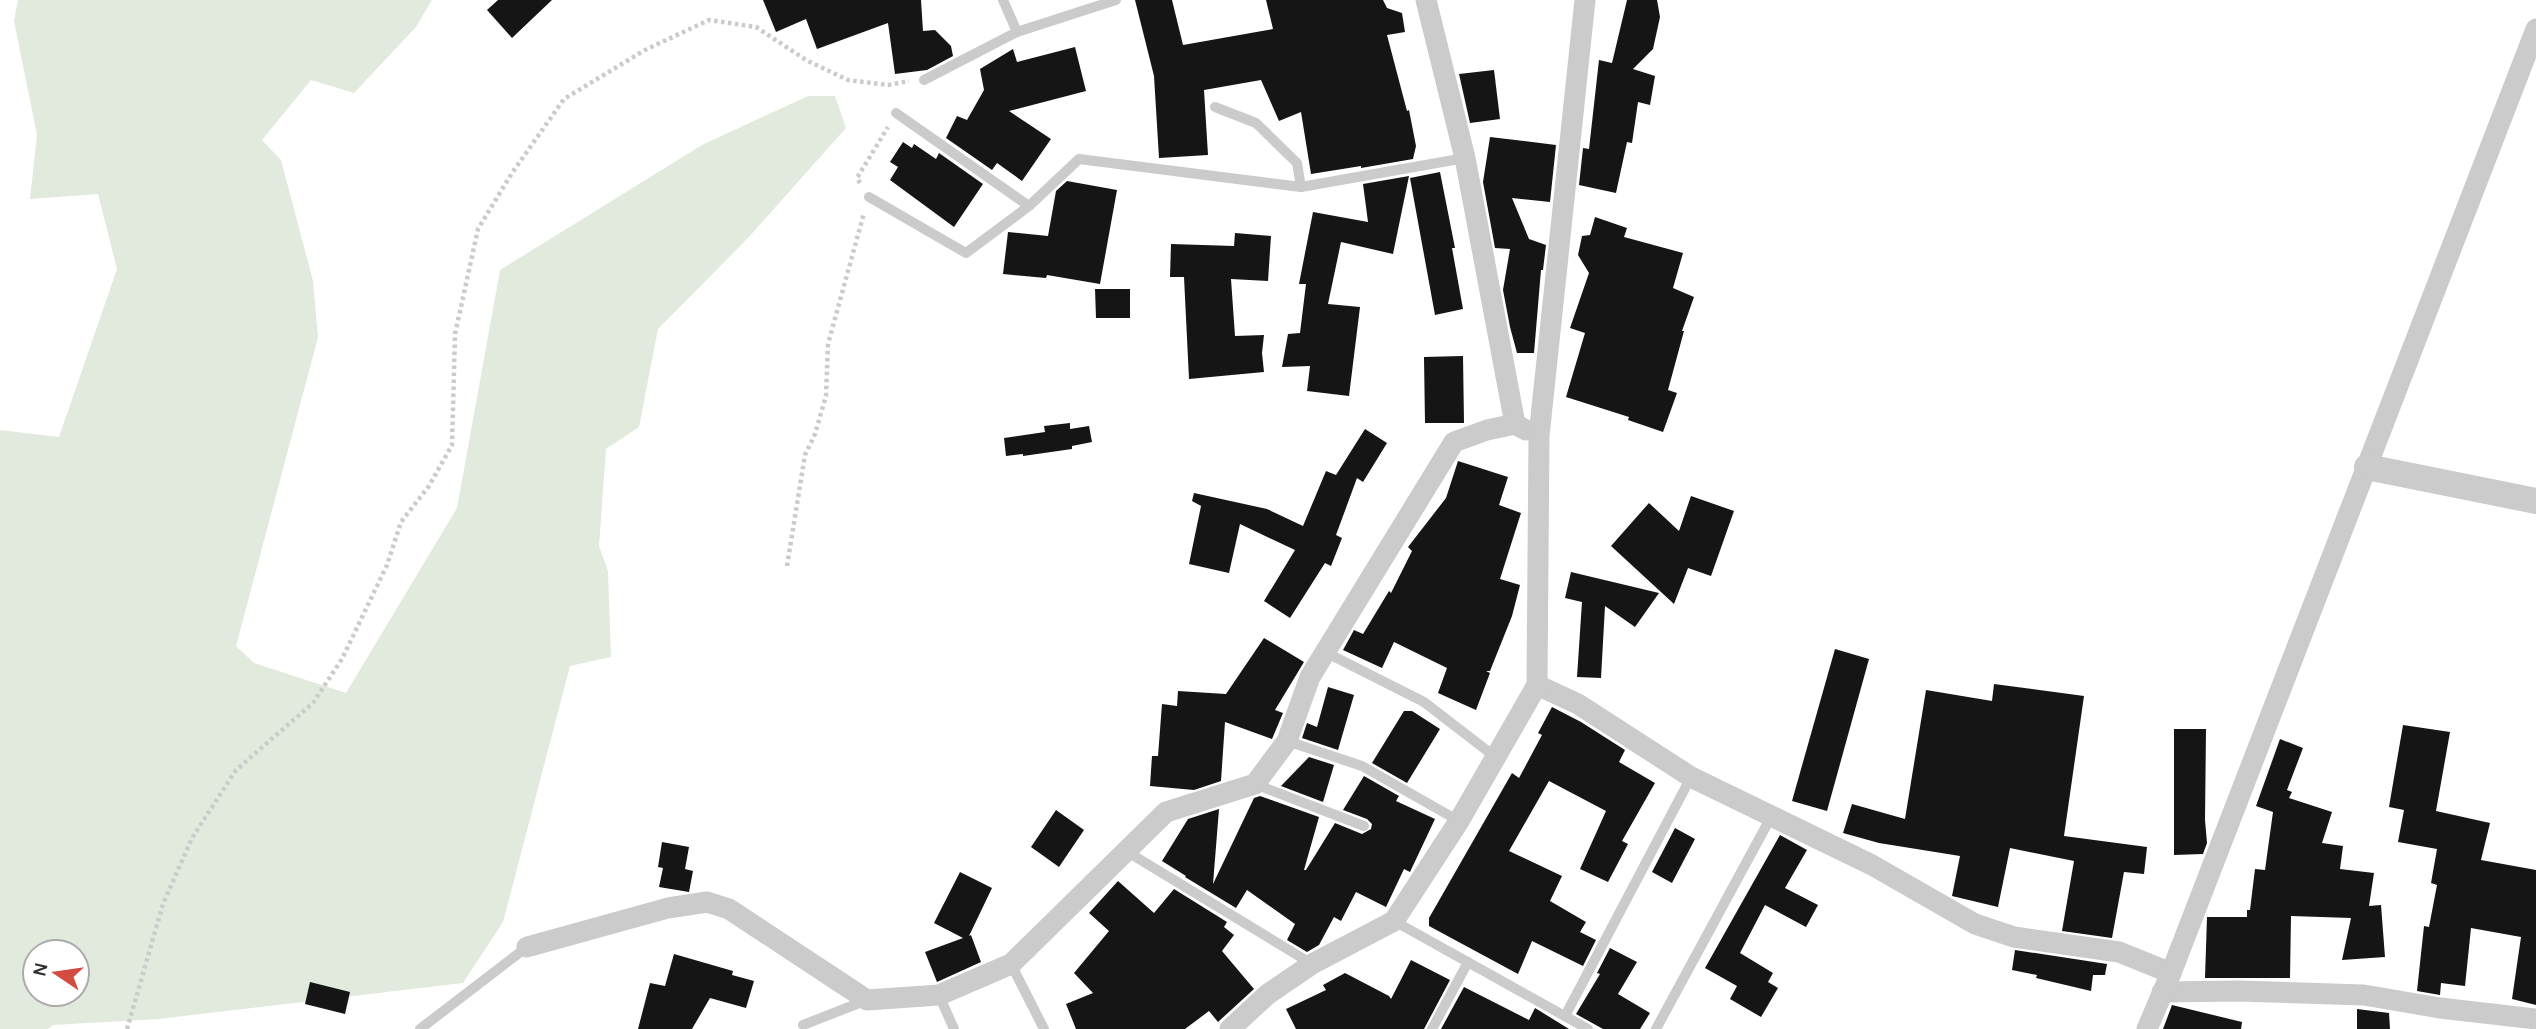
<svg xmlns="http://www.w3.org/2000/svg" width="2536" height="1029" viewBox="0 0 2536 1029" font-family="Karla,sans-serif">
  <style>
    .green { fill: #e2eadd; fill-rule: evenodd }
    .building { fill: #151515 }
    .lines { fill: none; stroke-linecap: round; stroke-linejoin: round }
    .path { stroke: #cbcbcb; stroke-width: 4.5; stroke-dasharray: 3.5 3.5; stroke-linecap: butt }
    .service { stroke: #cbcbcb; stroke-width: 10 }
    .minor { stroke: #cbcbcb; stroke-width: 21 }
    .tertiary { stroke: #cbcbcb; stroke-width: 26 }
  </style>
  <rect width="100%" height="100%" fill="#fff"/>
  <path class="green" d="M18 0H432L416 27 354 93 311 80 262 140 281 160 313 281 318 337 236 646 254 663 346 693 457 508 500 270 702 145 808 96H835L846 128 748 238 658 329 639 427 606 449 599 546 608 571 611 657 570 666 503 922 463 983 158 1019 53 1025 48 1029H0V430L59 437 117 269 98 194 30 199 37 135 14 21ZM35 952H77V994H35Z"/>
  <g class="building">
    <path d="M498 0H552L512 38 487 10Z"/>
    <path d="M763 0H921L923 31 935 30 951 46 953 56 927 70 895 74 888 23 817 49 806 19 776 32Z"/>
    <path d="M1135 0H1172L1183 45 1273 29 1266 0H1383L1387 8 1402 13 1405 32 1387 35 1407 111 1409 110 1416 146 1413 159 1361 168V166L1311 174 1301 112 1279 121 1261 80 1204 90 1208 155 1159 158 1154 76Z"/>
    <path d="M1627 0H1657L1660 17 1653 49 1633 69 1655 76 1650 105 1638 102 1632 143 1627 142 1616 193 1579 185 1583 148 1589 149 1599 60 1612 63Z"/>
    <path d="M1075 47 1086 91 1009 111 1051 139 1022 181 997 163 992 170 946 138 957 116 967 120 984 90 980 69 1013 49 1017 62Z"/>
    <path d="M1494 70 1500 119 1470 123 1459 74Z"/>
    <path d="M1490 137 1556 145 1550 202 1512 198 1529 239 1546 245 1543 270H1541L1534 353H1517L1510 327 1503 290 1510 249 1495 248 1483 182Z"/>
    <path d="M903 142 912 148 914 144 936 159 939 153 983 184 954 227 890 180 898 167 890 162Z"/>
    <path d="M1440 172 1455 248H1452L1463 309 1435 315 1410 178Z"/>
    <path d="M1409 176 1393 254 1341 242 1328 304 1360 307 1349 396 1307 391 1310 366 1282 367 1288 334 1300 333 1306 284H1299L1313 212 1368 222 1363 184Z"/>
    <path d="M1067 181 1117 190 1100 284 1047 275 1046 278 1003 274 1008 232 1048 236 1056 191Z"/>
    <path d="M1595 217 1627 228 1624 237 1683 253 1673 288 1694 297 1682 331H1684L1668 390 1677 393 1663 432 1628 420 1629 417 1566 397 1585 333 1570 328 1589 273 1578 255 1582 236 1590 235Z"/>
    <path d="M1235 233 1271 236 1268 281 1231 279 1235 336 1264 335 1262 353 1264 372 1189 379 1184 277H1170L1171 244 1234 246Z"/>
    <path d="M1095 289H1130V318H1096Z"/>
    <path d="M1463 356 1464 423H1425L1424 357Z"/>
    <path d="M1070 423V429L1089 426 1092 442 1072 446V449L1023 456V454L1006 456 1004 438 1045 432 1044 426Z"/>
    <path d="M1365 429 1387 443 1363 482 1357 478 1336 535 1342 538 1331 566 1325 563 1290 618 1264 601 1295 550 1240 524 1229 573 1189 564 1201 506 1203 507 1192 501 1194 493 1267 509 1303 526 1326 471 1336 475Z"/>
    <path d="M1458 461 1508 477 1499 505 1521 513 1500 579 1520 585 1512 616 1490 671H1486L1490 673 1476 710 1438 693 1447 668 1394 642 1382 668 1343 650 1354 630 1363 634 1389 591 1391 593 1412 551 1408 547 1446 498Z"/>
    <path d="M1691 496 1734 511 1711 576 1688 568 1674 604 1611 546 1649 503 1679 531Z"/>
    <path d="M1571 572 1659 593 1635 627 1605 606 1601 678 1577 677 1582 602 1565 598Z"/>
    <path d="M1264 638 1304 662 1275 710 1283 713 1272 739 1225 722 1221 781 1194 790 1150 786 1152 756H1158L1162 704 1177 706 1178 691 1226 694Z"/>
    <path d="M1835 649 1869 659 1827 811 1792 801Z"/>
    <path d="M1994 684 2084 696 2064 836 2147 847 2144 874 2124 872 2112 938 2062 931 2074 861 2010 848 1998 907 1952 896 1960 856 1879 843 1843 833 1852 804 1905 819 1926 690 1992 701Z"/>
    <path d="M1328 687 1354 695 1338 750 1302 738 1307 723 1317 727Z"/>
    <path d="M1552 707 1581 722 1625 750 1619 762 1655 783 1622 841 1628 844 1608 882 1580 869 1606 811 1549 781 1509 851 1562 876 1550 901 1586 922 1580 932 1596 940 1583 966 1532 941 1518 974 1429 926V918L1512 773 1519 778 1542 735 1538 733Z"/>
    <path d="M1404 711H1412L1440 729 1407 783 1372 763Z"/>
    <path d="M2403 725 2450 732 2436 811 2490 823 2481 860 2536 870V1005L2512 999 2521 937 2471 928 2465 986 2441 983 2440 995 2417 991 2424 926 2429 927 2437 885 2431 883 2437 849 2398 842 2404 810 2389 807Z"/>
    <path d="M2174 729H2206L2205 820 2207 843 2203 854 2174 855Z"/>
    <path d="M2280 739 2303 748 2287 790 2292 792 2289 798 2332 812 2322 843 2343 846 2340 869 2374 873 2369 906 2381 905 2385 957 2342 960 2351 918 2291 916 2290 978H2205L2207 917H2247V910H2250L2255 869 2265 870 2273 812 2256 806Z"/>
    <path d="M1309 757 1334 765 1323 802 1281 786Z"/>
    <path d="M1364 776 1399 796 1396 801 1435 819 1410 872 1404 869 1386 907 1356 892 1341 921 1334 917 1319 945 1307 952 1287 940 1295 924 1247 890 1236 908 1185 877 1186 876 1162 861 1188 819 1219 809 1213 884 1254 798 1260 796 1319 817 1304 870H1306L1335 823 1362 834 1371 829 1372 824 1367 819 1343 810Z"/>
    <path d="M1056 810 1084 830 1059 867 1031 847Z"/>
    <path d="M1675 828 1695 839 1672 883 1652 872Z"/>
    <path d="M1780 835 1807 850 1785 888 1818 905 1806 927 1765 905 1740 953 1773 973 1768 982 1778 988 1761 1017 1730 999 1737 986 1705 968Z"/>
    <path d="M662 842 689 847 685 869 693 871 689 892 659 887 663 868 658 867Z"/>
    <path d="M960 872 992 888 969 936 971 935 981 962 937 982 925 952 963 938 934 923Z"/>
    <path d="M1118 881 1154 913 1174 889 1227 922 1224 927 1234 935 1222 951 1254 989 1218 1022 1209 1011 1185 1029H1076L1066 1004 1093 993 1074 973 1109 931 1089 913Z"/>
    <path d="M1610 948 1637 962 1618 994 1650 1013 1640 1029H1603L1576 1014 1600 974 1597 973Z"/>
    <path d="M2015 950 2107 964 2105 975H2093L2091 991 2036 978 2037 975 2012 970Z"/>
    <path d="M674 954 733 971 732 975 754 981 746 1008 710 998 692 1029H638L650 983 665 986Z"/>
    <path d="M1411 960 1450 980 1424 1029H1296L1286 1009 1326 990 1323 985 1345 973 1389 996 1391 999Z"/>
    <path d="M310 982 350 992 345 1014 305 1004Z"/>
    <path d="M1464 987 1529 1020 1535 1008 1569 1029H1441Z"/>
    <path d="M2172 1005 2242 1022 2241 1029H2163Z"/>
    <path d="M2357 1009 2389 1013 2390 1029H2357Z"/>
  </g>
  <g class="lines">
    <g class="path">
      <path d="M860 183 857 178 888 127"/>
      <path d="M787 566 805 455 815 434 826 396 828 344 864 213"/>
      <path d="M127 1029 163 904 192 838 236 770 313 703 342 659 387 565 401 522 429 486 452 445 455 334 478 229 512 173 564 99 645 50 709 20 756 27 806 60 848 80 888 85 909 81"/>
    </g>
    <g class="service">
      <path d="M1003 0 1017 32"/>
      <path d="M924 80 1017 32 1116 0"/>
      <path d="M1215 107 1256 123 1297 163 1301 187"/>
      <path d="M896 113 1029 206"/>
      <path d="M869 197 966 253 1029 206 1079 159 1301 187 1465 158"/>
      <path d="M1325 652 1424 702 1494 756"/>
      <path d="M1287 741 1362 766 1459 821"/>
      <path d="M1255 784 1364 826"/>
      <path d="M1126 851 1312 964"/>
      <path d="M1394 921 1588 1029"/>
      <path d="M1011 964 1044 1029"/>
      <path d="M939 995 954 1029"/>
      <path d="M1565 1016 1691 777"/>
      <path d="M803 1025 867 1000"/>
      <path d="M420 1029 527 947"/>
      <path d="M1432 1029 1468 962"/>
      <path d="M1656 1029 1771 817"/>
    </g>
    <g class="minor">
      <path d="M1426 0 1465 158 1515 424 1526 430"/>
      <path d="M1537 685 1578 704 1691 777 1872 865 1975 924 2014 937 2119 952 2171 973"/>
      <path d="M527 947 668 908 707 902 729 909 867 1000 939 995 1011 964 1166 812 1255 784 1287 741 1310 677 1454 442 1487 430 1515 424"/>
      <path d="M2162 992 2239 991 2364 995 2440 1008 2536 1019"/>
      <path d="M1230 1029 1268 994 1312 964 1394 921 1459 821 1537 685 1539 436 1585 0"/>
      <path d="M2147 1029 2171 973 2536 29"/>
    </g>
    <path class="tertiary" d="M2367 467 2536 501"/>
  </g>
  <g transform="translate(56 973) rotate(283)"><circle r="33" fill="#ffffff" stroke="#ababab" stroke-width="2"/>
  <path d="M0-5L12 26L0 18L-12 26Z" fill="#d34b41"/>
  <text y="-10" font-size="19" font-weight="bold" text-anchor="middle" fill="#2e2e2e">N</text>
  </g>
</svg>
